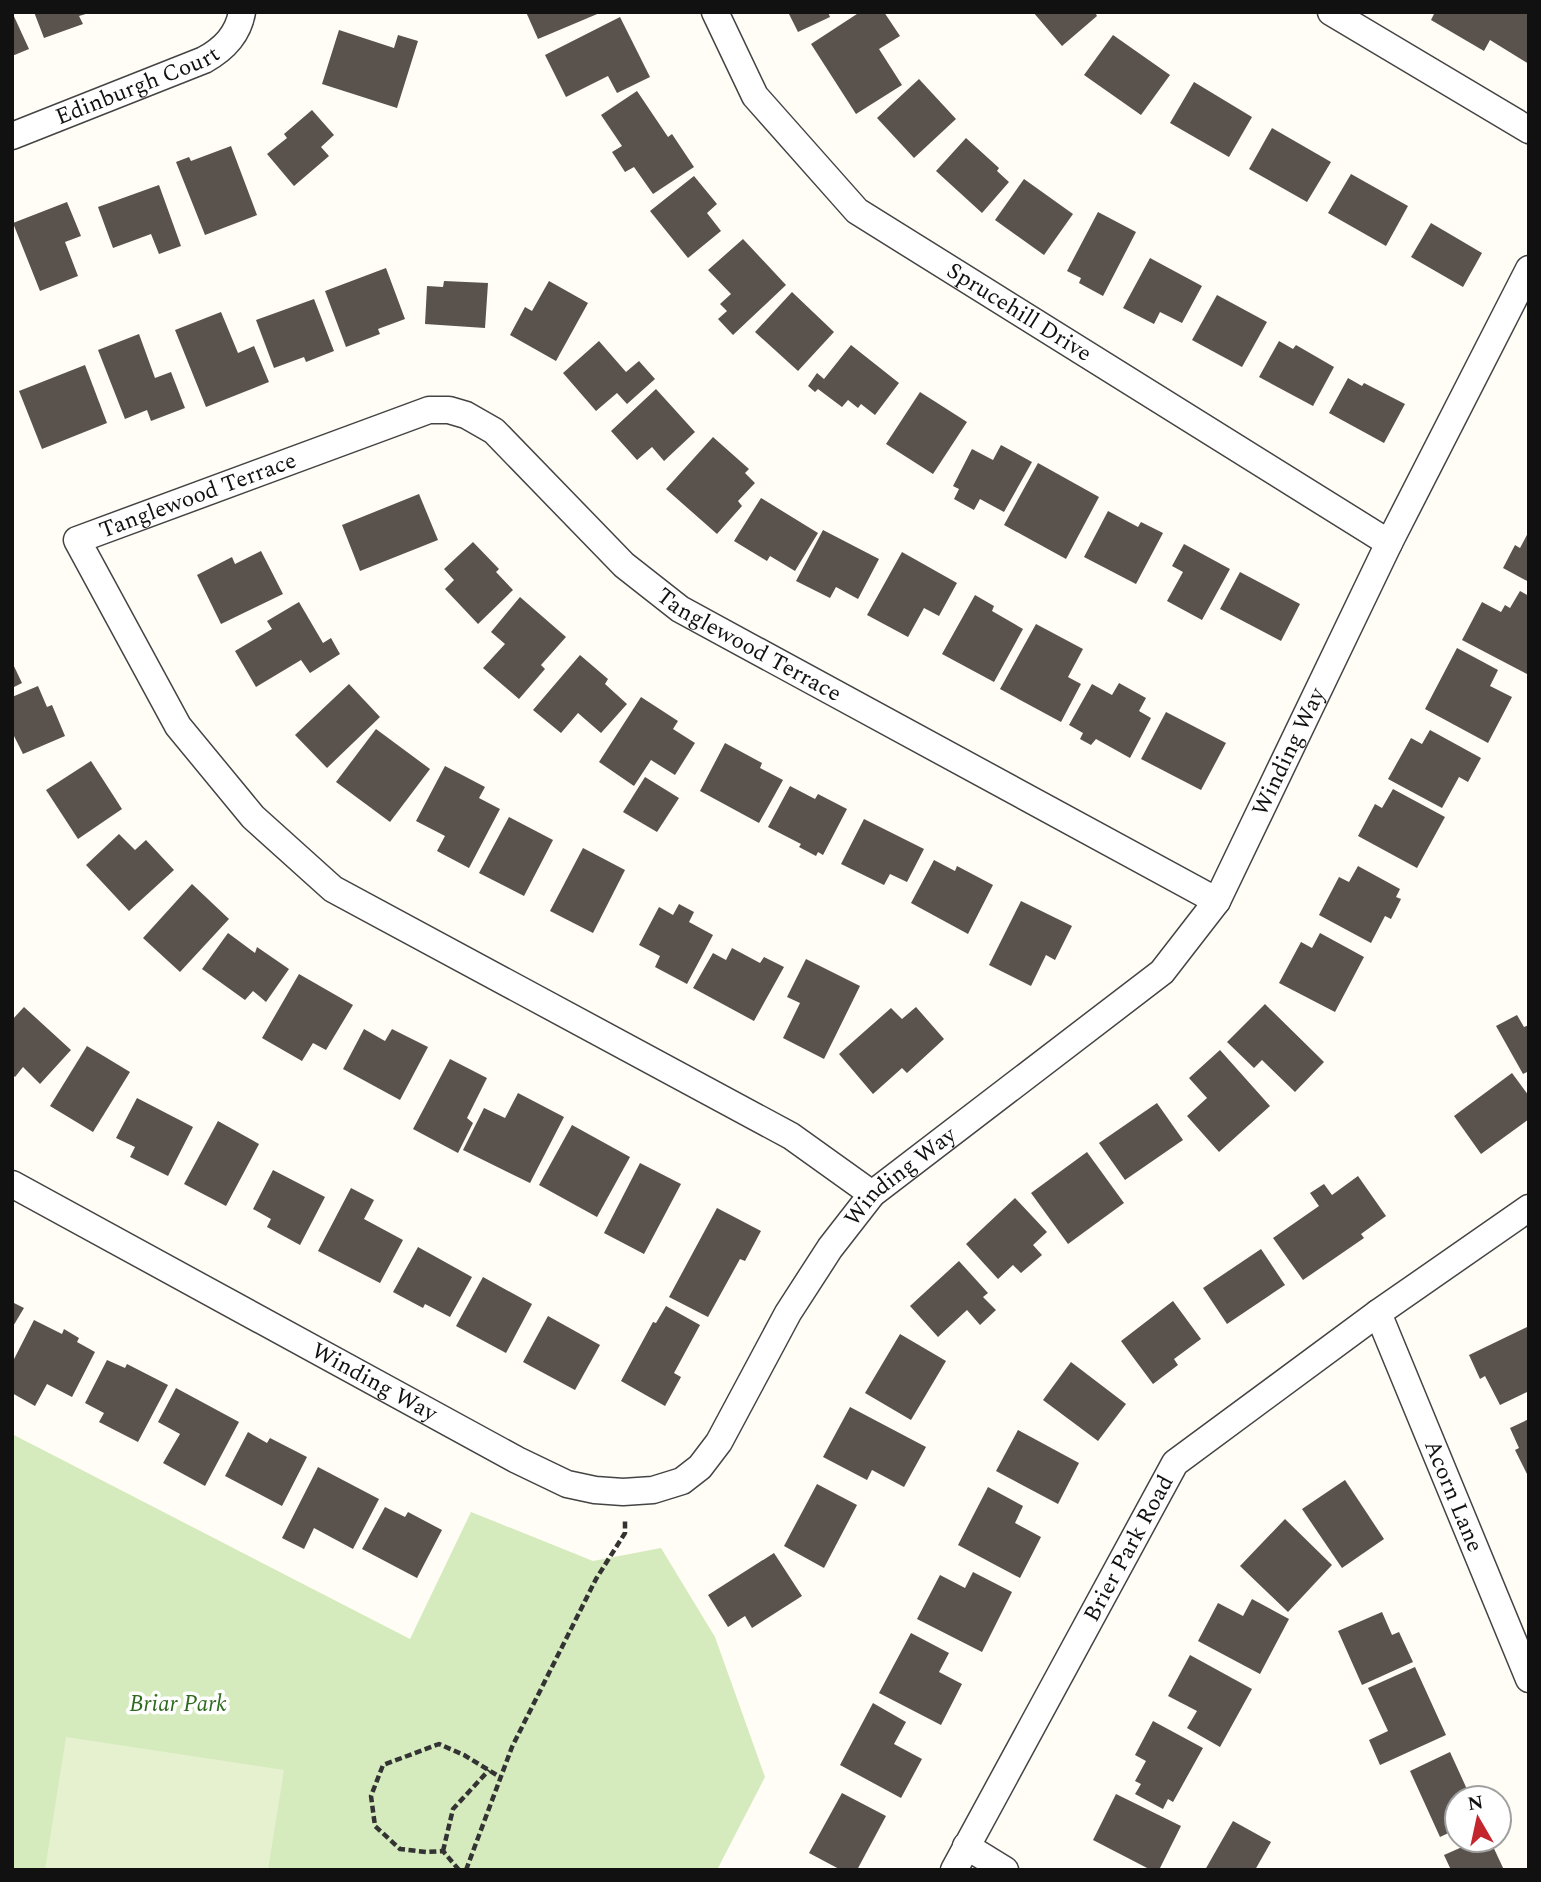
<svg xmlns="http://www.w3.org/2000/svg" width="1541" height="1882" viewBox="0 0 1541 1882" font-family="Spectral,serif">
  <style>
    .green { fill: #d5ebbd }
    .pitch { fill: #e6f2cf }
    .building { fill: #5a524d }
    .lines { fill: none; stroke-linecap: round; stroke-linejoin: round }
    .street-casing { stroke: #444; stroke-width: 29 }
    .path { stroke: #333; stroke-width: 4.5; stroke-dasharray: 7 3.5; stroke-linecap: butt }
    .street { stroke: #fff; stroke-width: 26 }
    .labels { text-anchor: middle; dominant-baseline: central; stroke-width: 7; stroke-linejoin: round; paint-order: stroke }
    .street-label { font-size: 23px; fill: #111; stroke: #fff }
    .park-label { font-size: 23px; font-style: italic; fill: #2f6b1f; stroke: #fff }
  </style>
  <rect width="100%" height="100%" fill="#fffdf5"/>
  <path class="green" d="M12 1434 410 1639 471 1512 593 1561 661 1548 715 1637 765 1777 717 1870H12Z"/>
  <path class="pitch" d="M66 1737 284 1770 268 1870H45Z"/>
  <g class="building">
    <path d="M12 12 29 49 12 56Z"/>
    <path d="M34 12H89V13L79 16 83 24 44 38Z"/>
    <path d="M526 12H602L538 39Z"/>
    <path d="M788 12H828L830 17 798 32Z"/>
    <path d="M860 12H884L900 36 879 49 902 85 856 114 811 44Z"/>
    <path d="M1033 12H1095L1097 16 1062 46Z"/>
    <path d="M1435 12H1524L1529 15V64L1490 40 1484 51 1431 20Z"/>
    <path d="M620 17 650 77 617 93 608 76 566 97 545 55Z"/>
    <path d="M339 30 394 48 398 35 418 41 397 108 322 84Z"/>
    <path d="M1113 35 1170 75 1141 115 1084 75Z"/>
    <path d="M919 79 956 119 914 158 877 118Z"/>
    <path d="M1194 82 1252 117 1229 157 1170 123Z"/>
    <path d="M637 91 668 137 672 134 694 167 653 194 634 167 625 172 612 152 622 146 601 115Z"/>
    <path d="M312 110 334 135 321 147 329 156 294 186 267 154 287 138 284 134Z"/>
    <path d="M1272 128 1331 162 1307 202 1249 169Z"/>
    <path d="M966 138 999 168 997 171 1009 182 982 213 936 171Z"/>
    <path d="M231 146 257 215 205 235 176 162 189 157 191 161Z"/>
    <path d="M1351 174 1408 206 1386 246 1328 213Z"/>
    <path d="M694 176 717 204 707 213 721 231 688 258 650 211Z"/>
    <path d="M1024 179 1073 214 1044 255 995 220Z"/>
    <path d="M159 185 181 246 159 254 151 234 113 248 98 207Z"/>
    <path d="M67 202 81 236 65 242 78 276 40 291 13 223Z"/>
    <path d="M1098 212 1136 232 1103 296 1079 283 1081 278 1067 271Z"/>
    <path d="M1431 223 1482 253 1463 287 1411 257Z"/>
    <path d="M743 239 786 285 733 335 718 319 727 311 720 304 731 294 708 270Z"/>
    <path d="M1150 258 1202 286 1182 323 1160 312 1154 324 1123 308Z"/>
    <path d="M386 268 405 319 378 329 380 334 346 347 325 291Z"/>
    <path d="M444 281 488 283 485 328 425 324 427 286 443 287Z"/>
    <path d="M549 281 588 303 556 361 510 335 525 307 532 311Z"/>
    <path d="M792 292 834 332 798 371 755 332Z"/>
    <path d="M1217 295 1267 322 1242 367 1192 340Z"/>
    <path d="M314 299 334 351 306 362 304 357 274 368 256 320Z"/>
    <path d="M221 312 238 353 254 346 269 382 206 407 175 330Z"/>
    <path d="M139 334 155 378 171 372 185 408 151 421 147 410 125 419 98 350Z"/>
    <path d="M599 341 626 372 639 361 655 379 627 404 617 393 596 411 563 373Z"/>
    <path d="M1279 341 1293 349 1296 345 1334 367 1313 406 1259 377Z"/>
    <path d="M851 345 899 383 875 415 861 404 858 408 848 400 842 407 818 389 815 392 808 386 817 373 824 379Z"/>
    <path d="M85 365 107 423 42 449 19 391Z"/>
    <path d="M1348 378 1362 386 1364 383 1405 404 1384 443 1329 413Z"/>
    <path d="M656 389 695 432 664 461 652 447 637 460 611 431Z"/>
    <path d="M920 392 967 422 933 474 886 444Z"/>
    <path d="M713 437 749 469 745 473 755 483 738 501 742 506 717 534 666 489Z"/>
    <path d="M1001 445 1032 462 1004 512 980 499 974 510 954 499 959 489 953 486 972 449 993 460Z"/>
    <path d="M1038 463 1099 497 1066 559 1004 525Z"/>
    <path d="M419 494 438 540 360 571 342 525Z"/>
    <path d="M761 498 818 533 795 571 770 556 767 561 734 541Z"/>
    <path d="M1108 511 1138 527 1141 522 1163 533 1136 584 1084 557Z"/>
    <path d="M823 530 879 559 858 599 836 587 830 598 796 581Z"/>
    <path d="M1529 531V582L1503 568 1515 545 1520 548Z"/>
    <path d="M473 542 499 569 496 572 513 590 478 624 445 589 454 580 444 569Z"/>
    <path d="M1184 544 1230 569 1202 620 1167 601 1183 572 1172 566Z"/>
    <path d="M261 551 283 594 221 624 197 575 232 557 235 564Z"/>
    <path d="M902 552 957 583 939 616 924 608 908 637 867 615Z"/>
    <path d="M1240 572 1300 604 1281 641 1220 609Z"/>
    <path d="M1520 591 1529 596 1527 674 1462 640 1482 602 1501 612 1505 605 1510 608Z"/>
    <path d="M975 595 994 606 992 611 1023 629 994 682 942 654Z"/>
    <path d="M520 597 566 637 541 665 545 669 519 699 483 668 505 644 491 632Z"/>
    <path d="M299 602 323 643 331 638 340 654 310 673 301 660 256 687 235 651 272 629 267 621Z"/>
    <path d="M1036 624 1083 649 1068 677 1081 684 1061 722 1000 689Z"/>
    <path d="M1457 648 1498 670 1490 686 1512 697 1488 743 1425 709Z"/>
    <path d="M580 655 608 679 605 684 627 704 601 733 578 713 561 733 533 710Z"/>
    <path d="M12 662 22 683 12 688Z"/>
    <path d="M1119 683 1146 698 1139 711 1151 718 1130 758 1096 739 1091 745 1080 739 1083 733 1069 725 1092 684 1112 695Z"/>
    <path d="M349 684 380 717 327 768 295 735Z"/>
    <path d="M38 686 47 707 52 705 65 736 23 754 12 732V697Z"/>
    <path d="M641 697 678 721 673 729 695 743 675 775 651 760 634 786 599 762Z"/>
    <path d="M1166 712 1226 743 1201 790 1141 759Z"/>
    <path d="M376 729 430 769 390 822 336 782Z"/>
    <path d="M1430 730 1481 758 1468 782 1459 777 1442 808 1388 779 1411 738 1422 744Z"/>
    <path d="M725 743 762 763 760 768 783 780 759 823 700 791Z"/>
    <path d="M91 761 122 809 78 839 46 790Z"/>
    <path d="M445 766 485 787 479 798 500 809 469 868 437 851 445 836 416 821Z"/>
    <path d="M645 777 679 798 657 832 623 812Z"/>
    <path d="M790 786 815 799 818 794 847 809 823 855 818 852 816 856 799 847 801 844 768 827Z"/>
    <path d="M1393 789 1445 817 1417 868 1358 836 1375 804 1382 808Z"/>
    <path d="M509 817 553 840 524 896 479 873Z"/>
    <path d="M864 819 924 849 907 882 890 874 884 885 841 864Z"/>
    <path d="M119 834 135 850 146 840 174 870 129 911 86 865Z"/>
    <path d="M583 848 625 870 593 933 550 911Z"/>
    <path d="M934 860 955 871 957 866 993 885 968 934 911 903Z"/>
    <path d="M1358 866 1400 889 1396 897 1401 899 1391 919 1385 916 1371 943 1319 915 1339 877 1349 882Z"/>
    <path d="M192 884 229 919 180 972 143 938Z"/>
    <path d="M1021 901 1072 926 1055 960 1046 955 1031 986 989 965Z"/>
    <path d="M679 904 694 912 689 922 713 935 687 984 655 967 660 956 639 945 659 907 673 915Z"/>
    <path d="M228 933 255 953 257 947 289 969 266 1002 253 991 245 1000 202 969Z"/>
    <path d="M1320 933 1364 957 1335 1012 1279 983 1301 942 1312 948Z"/>
    <path d="M732 948 760 963 764 957 784 967 754 1021 693 988 713 953 726 960Z"/>
    <path d="M806 959 860 986 824 1059 783 1038 800 1003 787 997Z"/>
    <path d="M299 974 353 1005 326 1050 313 1043 302 1061 262 1038Z"/>
    <path d="M1265 1004 1324 1062 1295 1092 1262 1060 1254 1068 1227 1042Z"/>
    <path d="M24 1007 71 1050 40 1084 23 1067 15 1077 12 1074V1020Z"/>
    <path d="M916 1007 944 1039 907 1073 902 1068 873 1094 839 1054 891 1008 902 1019Z"/>
    <path d="M1517 1015 1524 1027 1529 1025V1071L1523 1074 1496 1026Z"/>
    <path d="M364 1029 385 1041 392 1029 428 1047 400 1100 343 1069Z"/>
    <path d="M87 1046 130 1072 93 1132 50 1106Z"/>
    <path d="M1220 1050 1270 1106 1219 1152 1187 1116 1207 1098 1189 1078Z"/>
    <path d="M450 1059 487 1078 467 1118 473 1123 458 1153 413 1129Z"/>
    <path d="M1512 1073 1529 1096V1119L1481 1154 1454 1116Z"/>
    <path d="M518 1093 564 1117 530 1183 463 1150 484 1108 505 1118Z"/>
    <path d="M137 1098 193 1127 168 1176 130 1157 135 1147 116 1138Z"/>
    <path d="M1157 1103 1183 1140 1125 1180 1099 1143Z"/>
    <path d="M218 1121 259 1144 226 1206 184 1184Z"/>
    <path d="M572 1125 630 1157 597 1217 539 1185Z"/>
    <path d="M1087 1152 1124 1203 1068 1244 1031 1193Z"/>
    <path d="M640 1163 681 1184 644 1254 604 1233Z"/>
    <path d="M273 1170 325 1197 300 1245 267 1227 271 1219 253 1209Z"/>
    <path d="M1358 1176 1386 1216 1361 1234 1364 1238 1303 1280 1273 1238 1319 1206 1310 1193 1324 1184 1332 1195Z"/>
    <path d="M351 1188 374 1200 364 1219 403 1240 380 1283 318 1251Z"/>
    <path d="M1015 1198 1047 1232 1033 1245 1042 1255 1021 1273 1013 1265 998 1279 966 1244Z"/>
    <path d="M717 1208 761 1231 745 1261 740 1259 708 1317 669 1297Z"/>
    <path d="M418 1247 472 1277 450 1317 425 1304 423 1308 393 1292Z"/>
    <path d="M1261 1249 1285 1285 1227 1324 1203 1288Z"/>
    <path d="M959 1261 988 1293 983 1297 996 1310 980 1325 967 1310 938 1337 910 1306Z"/>
    <path d="M483 1277 532 1304 506 1353 456 1326Z"/>
    <path d="M1173 1301 1201 1339 1174 1359 1178 1365 1153 1384 1121 1341Z"/>
    <path d="M12 1302 24 1308 12 1328Z"/>
    <path d="M666 1306 700 1325 674 1373 681 1377 665 1406 621 1381 653 1322 656 1323Z"/>
    <path d="M548 1316 600 1345 575 1390 523 1362Z"/>
    <path d="M34 1320 62 1334 64 1329 79 1338 77 1342 95 1352 72 1397 47 1384 35 1406 12 1393V1363Z"/>
    <path d="M1529 1326V1391L1500 1405 1485 1376 1480 1379 1469 1355Z"/>
    <path d="M900 1334 946 1361 911 1420 865 1393Z"/>
    <path d="M107 1360 125 1368 127 1364 168 1385 138 1442 99 1422 104 1413 85 1403Z"/>
    <path d="M1071 1362 1126 1404 1098 1441 1043 1400Z"/>
    <path d="M176 1388 239 1422 205 1486 163 1463 180 1434 158 1422Z"/>
    <path d="M850 1407 926 1447 904 1487 872 1470 867 1480 823 1457Z"/>
    <path d="M1529 1419V1478L1515 1450 1519 1448 1510 1428Z"/>
    <path d="M1018 1430 1079 1463 1058 1504 996 1471Z"/>
    <path d="M248 1432 267 1443 270 1438 307 1457 282 1506 225 1476Z"/>
    <path d="M318 1467 379 1499 353 1549 314 1528 304 1549 282 1538Z"/>
    <path d="M1345 1480 1384 1539 1342 1568 1302 1509Z"/>
    <path d="M817 1484 857 1505 824 1568 784 1546Z"/>
    <path d="M988 1487 1023 1506 1015 1523 1041 1537 1020 1578 958 1545Z"/>
    <path d="M385 1507 405 1517 408 1512 442 1530 417 1578 362 1549Z"/>
    <path d="M1285 1519 1332 1565 1288 1612 1240 1566Z"/>
    <path d="M774 1553 802 1596 752 1628 745 1616 728 1627 708 1595Z"/>
    <path d="M973 1572 1012 1592 982 1652 917 1619 940 1575 965 1588Z"/>
    <path d="M1252 1599 1289 1619 1260 1674 1198 1641 1218 1603 1243 1616Z"/>
    <path d="M1382 1612 1392 1635 1399 1632 1413 1662 1362 1685 1338 1631Z"/>
    <path d="M911 1633 949 1653 939 1672 962 1684 941 1725 879 1693Z"/>
    <path d="M1190 1655 1252 1689 1220 1747 1187 1728 1197 1711 1168 1696Z"/>
    <path d="M1415 1667 1446 1735 1380 1765 1369 1740 1388 1731 1368 1688Z"/>
    <path d="M873 1703 906 1722 894 1744 922 1759 901 1798 840 1765Z"/>
    <path d="M1153 1721 1203 1748 1173 1802 1168 1799 1163 1809 1135 1794 1141 1784 1135 1781 1146 1761 1135 1755Z"/>
    <path d="M1450 1752 1471 1798H1457V1829L1440 1837 1410 1771Z"/>
    <path d="M842 1793 886 1816 857 1870H841L809 1853Z"/>
    <path d="M1116 1794 1181 1826 1159 1870H1151L1093 1840Z"/>
    <path d="M1233 1821 1271 1842 1255 1870H1205Z"/>
    <path d="M1478 1840H1490L1504 1870H1451L1444 1855Z"/>
  </g>
  <g class="lines">
    <defs>
      <g id="street">
        <path id="s1" d="M715 12 755 96 857 211 1389 543"/>
        <path d="M1331 12 1529 130"/>
        <path id="s2" d="M12 136 204 60C224 49 238 35 242 12"/>
        <path id="s3" d="M12 1184 517 1460 567 1484 595 1490 623 1492 653 1490 682 1481 700 1467 719 1442 788 1313 830 1248 872 1194 1162 972 1217 901 1389 543 1529 269"/>
        <path id="s4" d="M872 1194 791 1136 333 889 253 817 178 726 77 540 429 410H449L466 415 494 431 624 565 680 609 1217 901"/>
        <path id="s5" d="M1378 1313 1529 1679"/>
        <path d="M966 1846 1005 1870"/>
        <path id="s6" d="M954 1870 1175 1463 1378 1313 1529 1208"/>
      </g>
    </defs>
    <use href="#street" class="street-casing"/>
    <g class="path">
      <path d="M443 1851 453 1809 489 1770"/>
      <path d="M459 1870 443 1851 426 1852 400 1849 375 1826 371 1796 383 1765 439 1744 464 1755 500 1777"/>
      <path d="M466 1870 512 1747 596 1579 625 1533V1521"/>
    </g>
    <use href="#street" class="street"/>
  </g>
  <g class="labels">
    <g class="street-label">
      <text stroke="none"><textPath href="#s2" startOffset="135">Edinburgh Court</textPath></text>
      <text stroke="none"><textPath href="#s1" startOffset="438">Sprucehill Drive</textPath></text>
      <text stroke="none"><textPath href="#s4" startOffset="1186">Tanglewood Terrace</textPath></text>
      <text stroke="none"><textPath href="#s4" startOffset="1838">Tanglewood Terrace</textPath></text>
      <text stroke="none"><textPath href="#s3" startOffset="1715">Winding Way</textPath></text>
      <text stroke="none"><textPath href="#s3" startOffset="1127">Winding Way</textPath></text>
      <text stroke="none"><textPath href="#s3" startOffset="413">Winding Way</textPath></text>
      <text stroke="none"><textPath href="#s5" startOffset="198">Acorn Lane</textPath></text>
      <text stroke="none"><textPath href="#s6" startOffset="366">Brier Park Road</textPath></text>
    </g>
    <g class="park-label">
      <text x="178" y="1704">Briar Park</text>
    </g>
  </g>
  <rect width="1541" height="1882" fill="none" stroke="#111111" stroke-width="28"/>
  <g transform="translate(1478 1819) rotate(351)"><circle r="33" fill="#ffffff" stroke="#a0a0a0" stroke-width="2"/>
  <path d="M0-5L12 26L0 18L-12 26Z" fill="#c4262e"/>
  <text y="-10" font-size="19" font-weight="bold" text-anchor="middle" fill="#111111">N</text>
  </g>
</svg>
